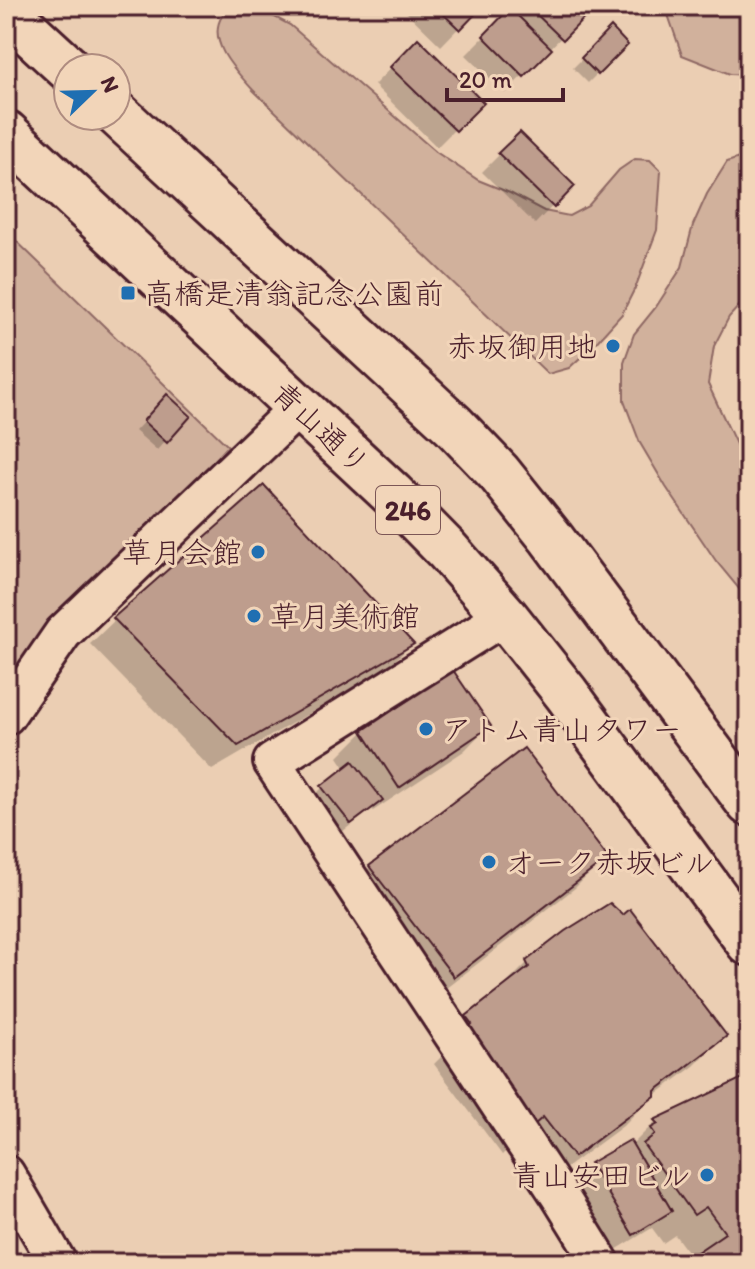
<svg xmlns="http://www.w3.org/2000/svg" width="755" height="1269" viewBox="0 0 755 1269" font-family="Itim,'Klee One',sans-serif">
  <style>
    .green { fill: #d1b19c; stroke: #8e6864; stroke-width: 2 }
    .shadow { fill: #0003 }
    .building { fill: #be9d8d; stroke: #4a1f2b; stroke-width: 2 }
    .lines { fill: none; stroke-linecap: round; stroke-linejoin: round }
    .minor-casing { stroke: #4a1f2b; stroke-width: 42 }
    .trunk-casing { stroke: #4a1f2b; stroke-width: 50 }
    .minor { stroke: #f2d5b9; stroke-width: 36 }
    .trunk { stroke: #f2d5b9; stroke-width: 44 }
    .poi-dot { fill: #1f6fb2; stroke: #f2d5b9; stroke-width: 3 }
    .labels { text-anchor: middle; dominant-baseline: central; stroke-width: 6; stroke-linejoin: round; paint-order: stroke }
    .shield { fill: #f2d5b9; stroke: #7c5656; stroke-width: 2 }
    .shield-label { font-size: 28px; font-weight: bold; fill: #4a1f2b }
    .poi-label { font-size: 30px; fill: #4a1f2b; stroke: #f2d5b9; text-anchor: start }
    .street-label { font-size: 30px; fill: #4a1f2b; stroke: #f2d5b9 }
  </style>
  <rect width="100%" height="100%" fill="#ebceb3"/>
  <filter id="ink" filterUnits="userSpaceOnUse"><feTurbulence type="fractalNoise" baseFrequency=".0125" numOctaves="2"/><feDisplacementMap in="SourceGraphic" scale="16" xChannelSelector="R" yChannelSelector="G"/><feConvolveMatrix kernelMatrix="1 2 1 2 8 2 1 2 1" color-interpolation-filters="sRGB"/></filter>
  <g filter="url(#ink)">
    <g class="green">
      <path d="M231 6H254L290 25 436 152 478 180 510 193 544 211 569 216 588 206 619 170 635 159 650 160 661 171 657 230 636 286 622 314 593 346 569 368 548 374 253 90C237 72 206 42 222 16 224 12 228 9 231 6Z"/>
      <path d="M665 6H749V75L730 74 682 55Z"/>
      <path d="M748 155 749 295 729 317 714 346 708 384 742 457 749 467V601L716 561 666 487 640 443 624 401V362L634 334 656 307 682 267 693 225 707 194 727 162Z"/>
      <path d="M6 231 228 446 133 549 6 692Z"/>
    </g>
    <g class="shadow">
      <path d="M343 6H356L350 12Z"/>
      <path d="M400 6H480L441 46Z"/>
      <path d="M504 6H590L592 7 505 93 466 55 504 17 498 12Z"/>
      <path d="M611 30 626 45 588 83 573 68Z"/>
      <path d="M418 40 481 103 437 147 374 85Z"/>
      <path d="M520 134 572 186 535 224 482 172Z"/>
      <path d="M167 397 188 416 157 450 135 431Z"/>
      <path d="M115 620 412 644 387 668 212 770 90 644Z"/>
      <path d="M488 726 464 751 373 811 372 808 332 840 305 805 323 787 346 769 338 757 363 732Z"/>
      <path d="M605 858 575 888 423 1006 340 897 370 867Z"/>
      <path d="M527 963 724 1036 694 1066 647 1101 623 1126 543 1185 512 1145 502 1155 434 1064 443 1055 437 1047 467 1017 497 993Z"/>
      <path d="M749 1077V1263H687L692 1258 675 1235 663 1243 652 1228 614 1251 574 1182 592 1165 631 1146 656 1121Z"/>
    </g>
    <g class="building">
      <path d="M435 6H483L460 30Z"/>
      <path d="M528 6H593L595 7 563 40Z"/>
      <path d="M510 8 552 49 524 77 483 36Z"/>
      <path d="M611 27 628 45 598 75 581 58Z"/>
      <path d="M418 38 484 103 456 131 390 67Z"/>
      <path d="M520 132 575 186 554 208 498 153Z"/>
      <path d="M167 394 191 416 167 443 143 421Z"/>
      <path d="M264 485 414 644 238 746 113 618Z"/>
      <path d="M453 670 491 726 399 788 362 731Z"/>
      <path d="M524 748 608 858 454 977 369 866Z"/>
      <path d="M353 761 383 800 351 824 321 786Z"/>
      <path d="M610 903 623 915 630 909 727 1036 655 1091V1096L574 1157 543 1117 533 1126 463 1032 472 1024 466 1016 529 967 526 961 565 931Z"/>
      <path d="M749 1075V1263H695L690 1257 725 1233 706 1207 694 1215 643 1144 655 1134 651 1128 658 1124 654 1120Z"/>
      <path d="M630 1140 672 1211 633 1235 590 1163Z"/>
    </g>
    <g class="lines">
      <defs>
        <g id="minor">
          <path d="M505 616 272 762 559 1195 601 1263"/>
          <path d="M6 716 63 633 299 407"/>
          <path d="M6 1174 58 1263"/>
        </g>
        <g id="trunk">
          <path d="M6 11 68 68"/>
          <path d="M116 113 453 425 499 473 551 538 749 803"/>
          <path d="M6 133 392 494 447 550 505 616 566 693 749 943"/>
        </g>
      </defs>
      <use href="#minor" class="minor-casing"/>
      <use href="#trunk" class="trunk-casing"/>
      <use href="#minor" class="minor"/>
      <use href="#trunk" class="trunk"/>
    </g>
  </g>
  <g class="poi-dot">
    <rect x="120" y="285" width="16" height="16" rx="4"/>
    <circle cx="613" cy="346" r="8"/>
    <circle cx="258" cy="552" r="8"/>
    <circle cx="254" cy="616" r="8"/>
    <circle cx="426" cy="729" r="8"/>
    <circle cx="489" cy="862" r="8"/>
    <circle cx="707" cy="1175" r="8"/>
  </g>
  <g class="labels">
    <rect class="shield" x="376" y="486" width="64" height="48" rx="6"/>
    <g class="shield-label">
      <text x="408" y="510">246</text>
    </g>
    <g class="poi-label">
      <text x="144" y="293">高橋是清翁記念公園前</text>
      <text x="597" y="346" text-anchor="end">赤坂御用地</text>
      <text x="242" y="552" text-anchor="end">草月会館</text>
      <text x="270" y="616">草月美術館</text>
      <text x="442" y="729">アトム青山タワー</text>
      <text x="505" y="862">オーク赤坂ビル</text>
      <text x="691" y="1175" text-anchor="end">青山安田ビル</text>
    </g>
    <g class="street-label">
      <text transform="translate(321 428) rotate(43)">青山通り</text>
    </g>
  </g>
  <rect width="755" height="1269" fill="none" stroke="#f2d5b9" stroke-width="32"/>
  <rect x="16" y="16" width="723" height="1237" fill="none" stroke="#4a1f2b" stroke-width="3" filter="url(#ink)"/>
  <g transform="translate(92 92) rotate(67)"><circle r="38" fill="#f2d5b9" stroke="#af8c80" stroke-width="2"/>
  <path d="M0-6L14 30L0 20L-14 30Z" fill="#1f6fb2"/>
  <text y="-12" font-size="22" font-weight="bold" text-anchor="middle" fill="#4a1f2b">N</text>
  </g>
  <path d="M447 88v12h116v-12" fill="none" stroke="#4a1f2b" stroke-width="4"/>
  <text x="459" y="88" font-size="24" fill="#4a1f2b" stroke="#f2d5b9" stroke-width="6" paint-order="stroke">20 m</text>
</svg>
